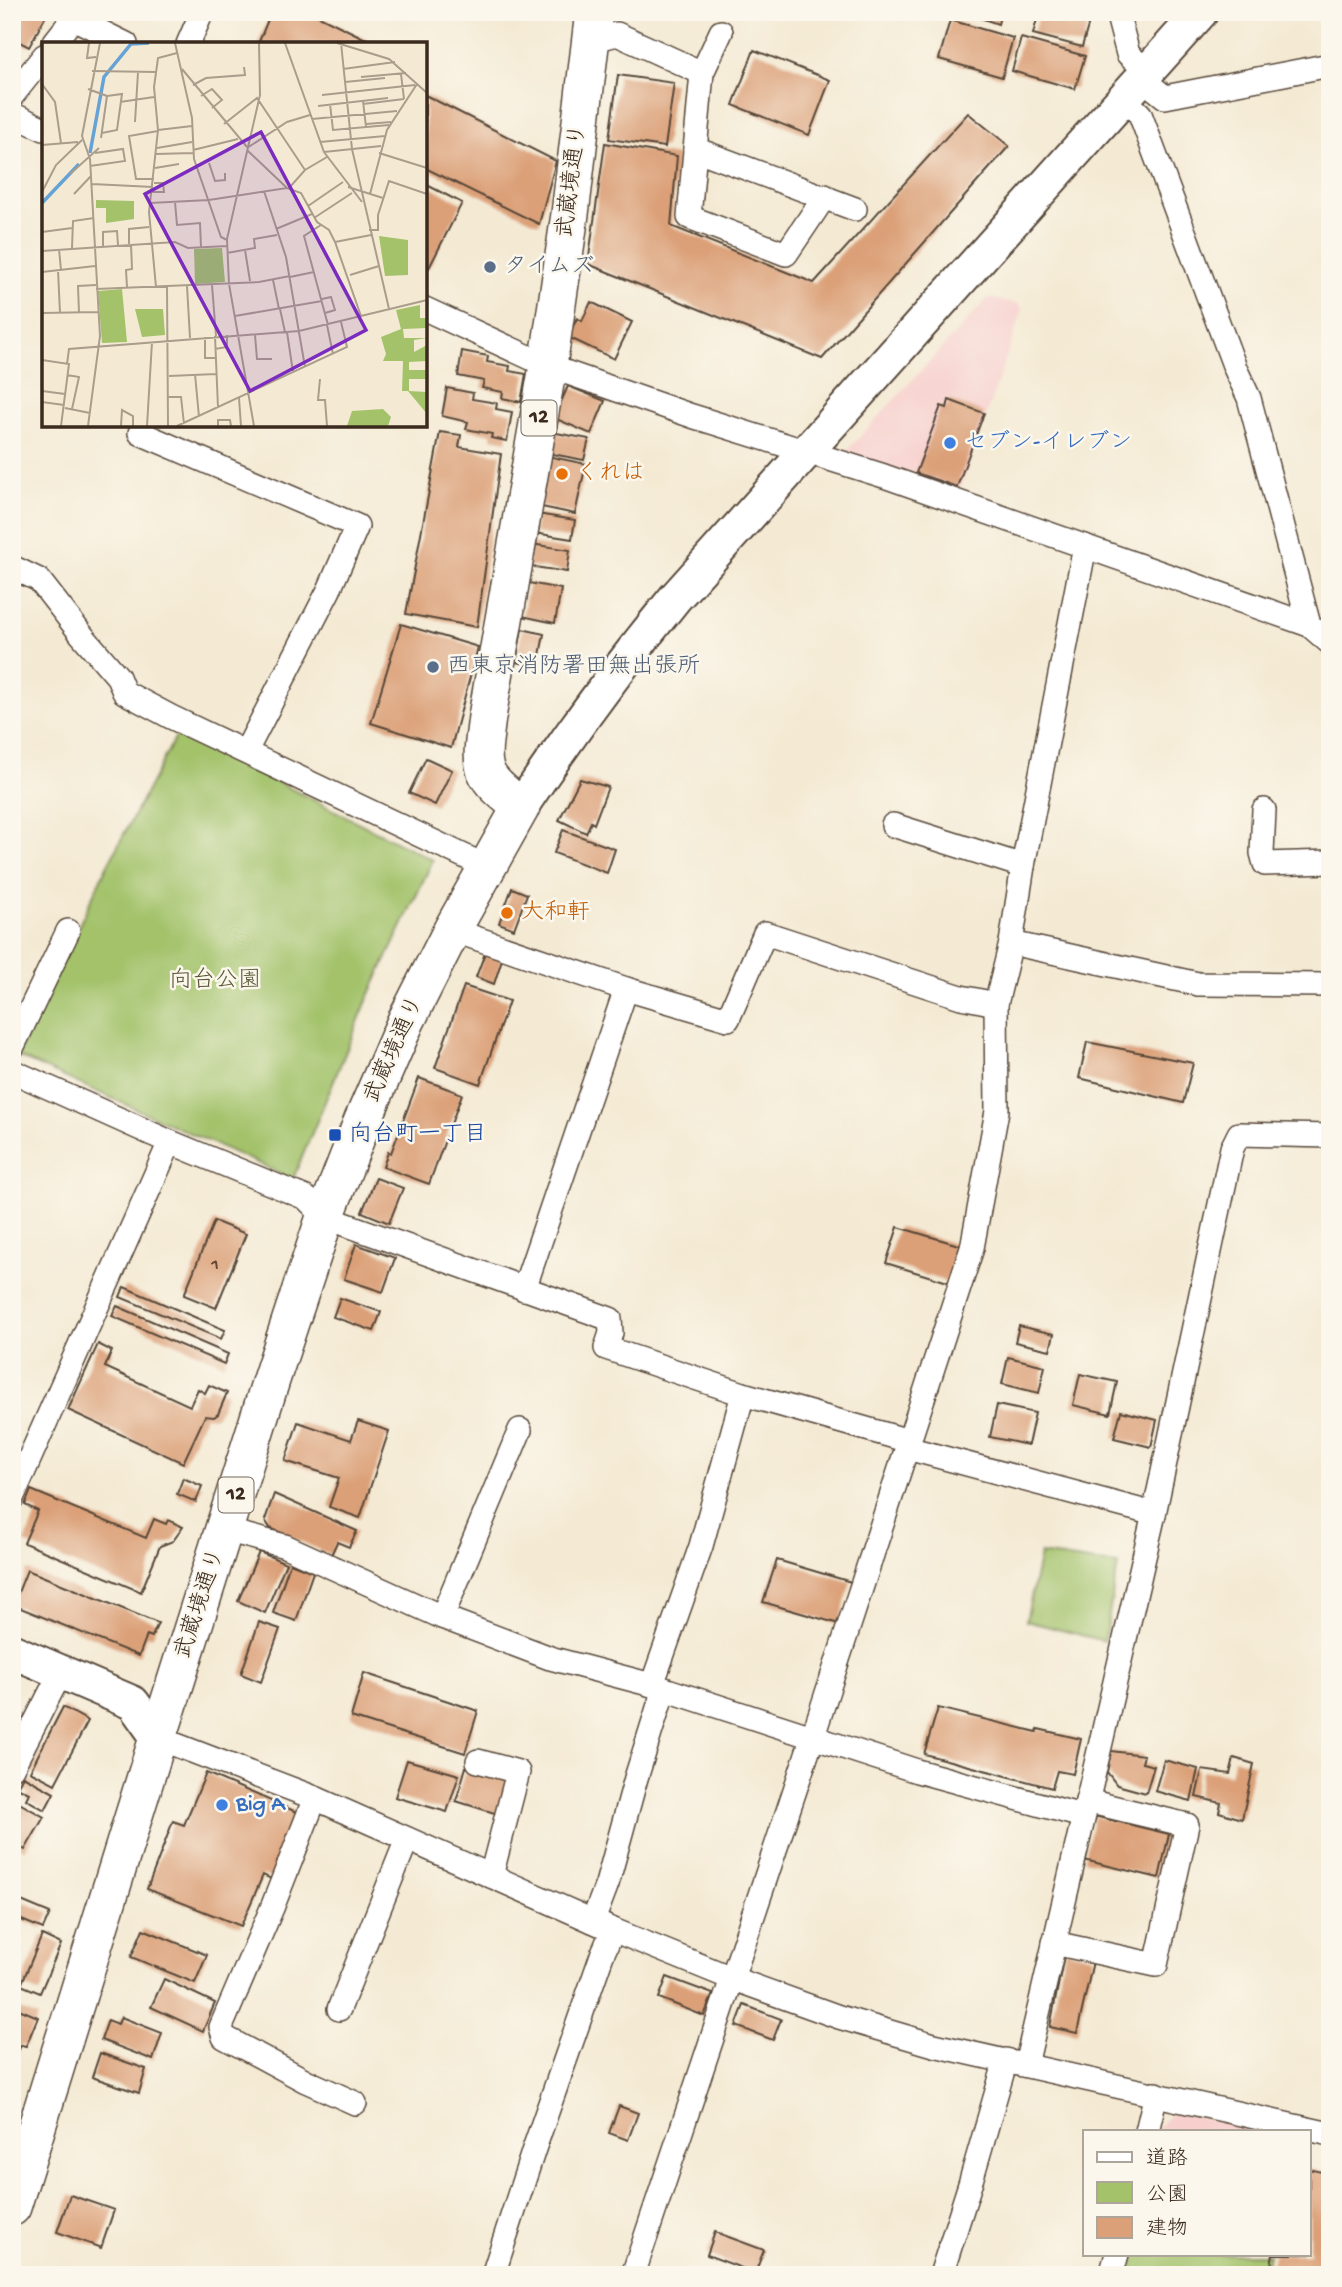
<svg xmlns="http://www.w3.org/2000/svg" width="1342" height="2287" viewBox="0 0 1342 2287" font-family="'Gochi Hand','Klee One',sans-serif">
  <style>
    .built { fill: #f7d0ce }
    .green { fill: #a3c26a; stroke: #6f7644; stroke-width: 2 }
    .building { fill: #dba078 }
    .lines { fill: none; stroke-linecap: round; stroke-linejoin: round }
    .street-casing { stroke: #574739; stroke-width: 26 }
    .secondary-casing { stroke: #574739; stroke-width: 37 }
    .primary-casing { stroke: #574739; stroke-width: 40 }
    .street { stroke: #fff; stroke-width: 23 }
    .secondary { stroke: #fff; stroke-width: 33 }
    .primary { stroke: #fff; stroke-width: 37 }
    .service-dot { fill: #5c6f8a; stroke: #fbf7ec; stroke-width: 2.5 }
    .shop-dot { fill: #3f7fe0; stroke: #fbf7ec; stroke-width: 2.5 }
    .food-dot { fill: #e8710a; stroke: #fbf7ec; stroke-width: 2.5 }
    .transit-dot { fill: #1a4fb4; stroke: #fbf7ec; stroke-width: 2.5 }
    .labels { text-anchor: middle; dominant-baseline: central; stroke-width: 5; stroke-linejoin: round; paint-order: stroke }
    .number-label { font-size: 19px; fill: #634834 }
    .shield { fill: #fbf7ec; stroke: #75685c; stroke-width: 2 }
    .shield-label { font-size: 21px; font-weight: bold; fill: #3b2a1e }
    .street-label { font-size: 23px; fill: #3b2a1e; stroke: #fbf7ec }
    .service-label { font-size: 23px; fill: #4e5e75; stroke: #fbf7ec; text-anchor: start }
    .shop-label { font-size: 23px; fill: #366cbe; stroke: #fbf7ec; text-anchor: start }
    .food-label { font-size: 23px; fill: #c56008; stroke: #fbf7ec; text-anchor: start }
    .park-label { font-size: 23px; fill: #5a5835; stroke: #fbf7ec }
    .transit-label { font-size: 23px; fill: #164399; stroke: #fbf7ec; text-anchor: start }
    .inset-river { fill: none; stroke: #65a3d6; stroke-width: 3.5 }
    .inset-road { fill: none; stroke: #aa9d8b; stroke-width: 2 }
    .view { fill: #7b2cbf; fill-opacity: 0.15; stroke: #7b2cbf; stroke-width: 3.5 }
    .inset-edge { fill: none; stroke: #3b2a1e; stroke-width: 3.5 }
  </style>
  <rect width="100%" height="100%" fill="#fbf7ec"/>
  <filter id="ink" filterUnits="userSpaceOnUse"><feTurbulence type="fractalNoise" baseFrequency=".0143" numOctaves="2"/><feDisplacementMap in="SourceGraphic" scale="14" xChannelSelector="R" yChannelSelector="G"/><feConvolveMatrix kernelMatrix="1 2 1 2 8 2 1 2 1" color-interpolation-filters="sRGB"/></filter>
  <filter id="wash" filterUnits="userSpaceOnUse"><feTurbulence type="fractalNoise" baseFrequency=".00686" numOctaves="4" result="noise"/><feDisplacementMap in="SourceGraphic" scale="28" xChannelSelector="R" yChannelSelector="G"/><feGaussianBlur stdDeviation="1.57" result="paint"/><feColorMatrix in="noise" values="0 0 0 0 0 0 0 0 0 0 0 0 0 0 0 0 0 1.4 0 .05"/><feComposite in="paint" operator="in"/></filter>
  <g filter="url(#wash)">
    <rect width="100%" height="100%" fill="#f4ead4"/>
    <g class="built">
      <path d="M988 298 1018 304 1023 309 959 492 844 454Z"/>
      <path d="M1175 2111 1260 2131H1153Z"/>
    </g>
    <g class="green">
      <path d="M178 732 433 860 368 998 293 1179 17 1056 106 868Z"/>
      <path d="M1040 1554 1118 1565 1104 1641 1026 1621Z"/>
      <path d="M1135 2254H1269L1265 2275H1130Z"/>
    </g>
    <g id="blocks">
      <g class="building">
        <path d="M12 12H48L29 47 12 38Z"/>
        <path d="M271 12H311L376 44H258Z"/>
        <path d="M963 12H1001L998 24Z"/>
        <path d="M1039 12H1065L1090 19 1082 47 1033 34Z"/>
        <path d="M950 20 1013 38 1002 77 939 59Z"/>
        <path d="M1021 38 1085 56 1075 89 1012 71Z"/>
        <path d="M754 50 830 80 809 135 733 105Z"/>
        <path d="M618 75 674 83 665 147 609 139Z"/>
        <path d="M425 95 556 161 539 224 425 168Z"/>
        <path d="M968 113 1009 146 822 359 588 264 605 143 677 156 671 226 814 283Z"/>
        <path d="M425 184 462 203 429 268 425 266Z"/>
        <path d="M591 302 632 322 614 359 568 337 577 318 582 321Z"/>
        <path d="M462 351 488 356 487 362 510 366 509 371 526 374 521 402 502 398 503 392 482 388 484 381 458 376Z"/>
        <path d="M568 386 605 401 591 434 554 418Z"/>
        <path d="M447 388 473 393 472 399 497 403 496 409 512 412 507 441 491 438 492 434 466 429 468 422 442 416Z"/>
        <path d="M949 400 984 413 957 487 916 473 941 406 947 408Z"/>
        <path d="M440 432 461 435 459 447 501 454 477 627 406 614Z"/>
        <path d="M551 432 589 439 584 460 547 453Z"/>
        <path d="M547 456 586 464 575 514 537 506Z"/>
        <path d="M537 514 575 520 572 539 534 533Z"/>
        <path d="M531 544 570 550 567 572 528 566Z"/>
        <path d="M529 583 561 589 555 623 522 616Z"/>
        <path d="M401 624 478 647 451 748 371 723Z"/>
        <path d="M522 629 544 634 538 666 516 662Z"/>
        <path d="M426 758 452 770 435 805 409 793Z"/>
        <path d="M580 779 608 787 594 824 591 822 586 833 559 820Z"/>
        <path d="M563 830 615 849 607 873 554 853Z"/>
        <path d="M512 888 527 894 514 929 499 923Z"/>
        <path d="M485 953 502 959 494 984 476 977Z"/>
        <path d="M464 986 509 1001 480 1084 435 1068Z"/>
        <path d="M1087 1042 1193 1063 1183 1103 1079 1078Z"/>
        <path d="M419 1078 462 1094 429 1184 383 1167 388 1152 391 1153Z"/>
        <path d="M376 1178 403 1188 389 1223 362 1212Z"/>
        <path d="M214 1221 246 1234 216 1308 184 1295Z"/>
        <path d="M898 1227 962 1246 951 1283 886 1263Z"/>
        <path d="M356 1244 395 1258 383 1292 344 1279Z"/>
        <path d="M124 1287 225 1330 221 1339 120 1297Z"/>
        <path d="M340 1298 381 1312 374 1331 333 1317Z"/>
        <path d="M117 1306 228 1354 224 1364 112 1316Z"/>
        <path d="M1019 1326 1054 1334 1050 1350 1015 1342Z"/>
        <path d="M98 1344 112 1351 105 1367 190 1406 198 1389 205 1393 209 1385 227 1393 218 1414 214 1417 205 1416 183 1463 68 1410Z"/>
        <path d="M1008 1357 1045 1366 1039 1393 1002 1384Z"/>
        <path d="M1080 1374 1117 1382 1110 1414 1073 1405Z"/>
        <path d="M997 1405 1035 1413 1028 1445 990 1437Z"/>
        <path d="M1121 1411 1157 1420 1151 1447 1114 1438Z"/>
        <path d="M358 1421 389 1431 360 1518 329 1507 339 1478 285 1461 298 1422 351 1440Z"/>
        <path d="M183 1478 202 1486 196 1502 177 1494Z"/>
        <path d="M31 1490 146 1538 154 1519 166 1524 168 1520 183 1527 173 1541 160 1546 141 1592 24 1543 38 1511 25 1505Z"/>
        <path d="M274 1494 357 1531 349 1547 337 1542 331 1555 270 1528 265 1520Z"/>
        <path d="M259 1552 286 1563 265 1613 238 1601Z"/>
        <path d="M777 1560 851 1582 839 1624 763 1602Z"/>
        <path d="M290 1563 313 1572 296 1621 273 1613Z"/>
        <path d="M27 1570 158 1623 152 1637 147 1635 139 1656 13 1605Z"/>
        <path d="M259 1622 280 1629 261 1682 241 1674Z"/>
        <path d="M364 1673 478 1711 465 1753 351 1717Z"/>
        <path d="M63 1707 88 1721 55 1784 30 1771Z"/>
        <path d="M938 1708 1037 1732 1038 1729 1081 1739 1073 1774 1057 1771 1052 1788 924 1754Z"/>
        <path d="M1111 1751 1144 1755 1142 1763 1154 1766 1146 1793 1117 1785 1107 1772Z"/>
        <path d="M1234 1758 1254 1764 1242 1819 1219 1812 1221 1803 1196 1797 1202 1770 1230 1774Z"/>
        <path d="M407 1760 459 1775 447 1812 395 1797Z"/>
        <path d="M1164 1760 1198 1769 1191 1801 1155 1791Z"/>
        <path d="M466 1767 511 1779 501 1815 456 1801Z"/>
        <path d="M206 1773 299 1813 271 1879 263 1875 241 1926 147 1889 173 1821 184 1825Z"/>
        <path d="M23 1776 54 1793 45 1810 26 1799 29 1793 17 1787Z"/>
        <path d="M12 1799 44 1817 25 1850 16 1845 12 1852Z"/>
        <path d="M1094 1816 1169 1834 1159 1878 1084 1860Z"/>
        <path d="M14 1898 50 1913 43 1929 12 1916Z"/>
        <path d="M143 1929 207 1955 195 1983 131 1957Z"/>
        <path d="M42 1935 61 1944 40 1993 21 1985Z"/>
        <path d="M1065 1950 1094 1957 1077 2033 1050 2027Z"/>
        <path d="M667 1977 713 1994 704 2016 659 1998Z"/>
        <path d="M164 1979 215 2003 203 2031 151 2007Z"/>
        <path d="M744 2005 781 2019 773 2040 736 2026Z"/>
        <path d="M14 2007 38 2017 26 2046 21 2045 12 2065V2011Z"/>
        <path d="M121 2017 162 2033 153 2060 101 2040 108 2020 118 2024Z"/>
        <path d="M100 2053 146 2069 139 2093 92 2077Z"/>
        <path d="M619 2106 638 2113 628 2140 609 2133Z"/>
        <path d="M1309 2169 1330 2174V2275H1269L1273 2254H1309Z"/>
        <path d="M70 2195 114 2210 101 2248 57 2232Z"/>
        <path d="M715 2232 764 2250 755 2273 707 2255Z"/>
      </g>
    </g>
  </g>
  <g filter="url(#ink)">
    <use href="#blocks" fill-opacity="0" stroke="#574739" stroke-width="2"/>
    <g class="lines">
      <defs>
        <g id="street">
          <path d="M1117 12 1128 54 1147 71"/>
          <path d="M73 18 126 44"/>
          <path d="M721 32 702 73 689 217 786 254 825 196"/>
          <path d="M590 41 617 34 702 73"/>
          <path d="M53 44 78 12"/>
          <path d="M188 44 202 12"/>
          <path d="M1141 78 1165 97 1330 65"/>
          <path d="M12 96 44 56"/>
          <path d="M1123 98 1140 114 1235 368 1249 398 1309 625"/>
          <path d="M12 114 44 129"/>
          <path d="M695 149 855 209"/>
          <path d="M425 309 548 366 692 416 884 476 1309 625 1330 643"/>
          <path d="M143 425 140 433 357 526 329 590 246 751"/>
          <path d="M12 567 39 580 81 634 118 677 124 692 171 717 487 867"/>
          <path d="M1264 810 1262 853 1265 864 1330 862"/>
          <path d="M893 825 1023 866"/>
          <path d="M452 930 626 989 728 1019 765 933 961 997 996 1004"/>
          <path d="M1011 943 1198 984 1330 985"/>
          <path d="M12 1048 68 931"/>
          <path d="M12 1071 170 1142 306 1198 325 1217 610 1319 611 1333 606 1348 743 1394 909 1441"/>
          <path d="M524 1289 626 989"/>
          <path d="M907 1448 1154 1514"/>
          <path d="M12 1498 170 1142"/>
          <path d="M225 1530 285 1546 442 1617 550 1658 652 1685 917 1771 1082 1816"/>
          <path d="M442 1617 520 1430"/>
          <path d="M652 1685 701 1546 743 1394"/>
          <path d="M158 1738 315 1798 613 1930 731 1978 839 2017 934 2045 1330 2134"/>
          <path d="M478 1761 518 1772 491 1876"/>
          <path d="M12 1768 61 1672"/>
          <path d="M315 1798 272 1908 221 2027 224 2037 306 2081 355 2103"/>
          <path d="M593 1921 607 1884 636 1778 664 1689"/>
          <path d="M1054 1943 1156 1965 1187 1825 1087 1801"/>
          <path d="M339 2009 407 1839"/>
          <path d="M1026 2065 1154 1514 1232 1148 1239 1134 1330 1136"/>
          <path d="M1147 2131 1156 2094"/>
          <path d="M493 2275 534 2149 602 1955 613 1930"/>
          <path d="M633 2275 813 1736 972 1248 997 1111 996 1004 1011 943 1023 866 1085 546"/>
          <path d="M941 2275 970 2184 1006 2060"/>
          <path d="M1111 2275 1117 2254"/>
        </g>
        <g id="secondary">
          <path d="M521 807C569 735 620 665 675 598L1201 12"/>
          <path d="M12 1651 133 1703 158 1738"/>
        </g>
        <path id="primary" d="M12 2207 158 1738 271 1380 325 1217 363 1120 406 1021 452 930 521 807C478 773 480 771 487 717L548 366 570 214 594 12"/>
      </defs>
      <use href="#street" class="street-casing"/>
      <use href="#secondary" class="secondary-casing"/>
      <use href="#primary" class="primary-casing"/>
      <use href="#street" class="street"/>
      <use href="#secondary" class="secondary"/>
      <use href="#primary" class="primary"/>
    </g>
  </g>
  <g class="service-dot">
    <circle cx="490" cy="267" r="7"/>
    <circle cx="433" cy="667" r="7"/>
  </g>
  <g class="shop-dot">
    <circle cx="950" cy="443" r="7"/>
    <circle cx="222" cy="1805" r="7"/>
  </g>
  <g class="food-dot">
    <circle cx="562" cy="474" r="7"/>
    <circle cx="507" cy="913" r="7"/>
  </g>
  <rect class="transit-dot" x="328" y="1128" width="14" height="14" rx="3.5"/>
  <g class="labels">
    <g class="number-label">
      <text x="215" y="1265">1</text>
    </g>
    <g class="shield">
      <rect x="521.5" y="400.5" width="35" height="35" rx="5"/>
      <rect x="218.5" y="1477.5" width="35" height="35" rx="5"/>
    </g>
    <g class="shield-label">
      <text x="539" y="418">12</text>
      <text x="236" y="1495">12</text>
    </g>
    <g class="street-label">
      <text transform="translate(573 181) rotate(-83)">武蔵境通り</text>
      <text transform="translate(395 1050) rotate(-66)">武蔵境通り</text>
      <text transform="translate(201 1604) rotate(-72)">武蔵境通り</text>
    </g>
    <g class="service-label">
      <text x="504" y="267">タイムズ</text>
      <text x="447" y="667">西東京消防署田無出張所</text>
    </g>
    <g class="shop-label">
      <text x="964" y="443">セブン-イレブン</text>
      <text x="236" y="1805">Big A</text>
    </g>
    <g class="food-label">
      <text x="576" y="474">くれは</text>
      <text x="521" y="913">大和軒</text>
    </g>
    <g class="park-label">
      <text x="215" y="981">向台公園</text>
    </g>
    <g class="transit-label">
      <text x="349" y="1135">向台町一丁目</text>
    </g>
  </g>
  <g transform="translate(42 42)">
    <rect width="385" height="385" fill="#f4ead4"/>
    <path d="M54 158 92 159V177L64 181V166H54ZM337 194 366 198V233L343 234ZM180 206 183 240 153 242 152 207ZM80 247 85 300 60 301 56 249ZM378 263V276H384L385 286 361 287 362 296H385L372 298V310L385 303V319L367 320V328H385V337H367V349L385 350V372L366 349H360L361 319H341L344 312 339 295 359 287 354 268ZM93 267H121L123 293 100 295ZM341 367 349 375 346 384H305L310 369Z" fill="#a3c26a"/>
    <path class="inset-river" d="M48 111 62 35 89 2 107 1M0 161 37 122"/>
    <path class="inset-road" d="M47 1 45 16 54 15M133 1 150 76 152 117 179 195 185 198 187 242 212 384M243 1 282 110 320 160M295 1 347 17 385 51M299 1 310 107 347 267M140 27 205 105M301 27 353 20M50 29 114 30M359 32 362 57M319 35 364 31M303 40 343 36M0 42 13 60 19 101M151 43 164 36 203 33 202 25M46 47 65 54 59 96M280 53 373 43M159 54 170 47 180 58 170 66M321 59 324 85M78 60 112 55M288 62 291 88 347 83M321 62 362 57M276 64 346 56M270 77 355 69M93 80 96 30M182 82 215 56 263 128M324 82 349 80M116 88 150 84M60 91 75 88 80 52 65 54M278 100 343 94M0 103 36 100M115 106 150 100M205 106 245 80 268 73M151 108 196 97M206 109 245 146M282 110 339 104M337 111 385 126M114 112 151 111M167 121 173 139 183 138V131M48 124 83 119 81 107 53 111M113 126 137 122M28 132 57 106M112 137H94L87 94 116 89M50 142 111 145M306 145 341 156M247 146 263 128 285 115M222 149 244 215 263 325M0 150 14 123 40 98M110 150H122L121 141H112M32 152 49 134M328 152 345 88 375 42M133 160 135 183 158 181 159 205M108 161 167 158 245 146 259 151 275 180 287 188 293 200 319 274M266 164 301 140M272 176 310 151M279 183 262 194 286 283M234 187 270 172M327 188H336V173L347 139 385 152M0 190 30 186M185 197 218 53 217 1M293 200 329 193M87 202V187L107 185M61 204V190L75 189 76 203M30 206 31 179 52 176M17 207 19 228M203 208 208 239M0 209 133 200 146 206 185 204M185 211 213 206 212 197 235 193M16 228 18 271M0 230 53 224M308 233 337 224M248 235 272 230M231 238 237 267M170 243 174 294M125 244 126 384M145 244 148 296M85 245 84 228 90 227 89 202M114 245 107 170 116 88 112 45 116 16 135 11M54 247 217 240 248 234M280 257 289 255 293 268 283 271M238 267 243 290M0 271 56 270M37 271 36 244 54 243M193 274 280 259M285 283 291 312M245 290 251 330M213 293 215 317H230M173 294 176 366M163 295V316H173M173 307 185 305V293M0 318 27 322 19 384M25 322 27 307 257 289 385 258M153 332 157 375M25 333 37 335 30 367M127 334 174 332M278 337 276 358H283L285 384M0 349 23 352M126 355H139L142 382M197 356 199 384M0 360 22 363M23 366 48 371M46 384 58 294 48 117 40 94 58 1M79 384 80 368 91 374V384M105 384 110 300M135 384 305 305 299 280M176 384V378H188L189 384"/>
    <path class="view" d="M219 90 324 288 208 349 103 152Z"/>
    <rect width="385" height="385" class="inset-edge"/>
  </g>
  <rect width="1342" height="2287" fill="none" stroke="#fbf7ec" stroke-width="42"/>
  <rect x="1083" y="2130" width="228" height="126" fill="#fbf7ec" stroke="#aea59a" stroke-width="2"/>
  <rect x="1097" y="2152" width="35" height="10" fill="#ffffff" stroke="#aea59a" stroke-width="2"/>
  <text x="1146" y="2164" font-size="21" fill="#3b2a1e">道路</text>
  <rect x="1097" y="2182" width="35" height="21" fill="#a3c26a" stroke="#aea59a" stroke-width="2"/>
  <text x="1146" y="2200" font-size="21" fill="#3b2a1e">公園</text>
  <rect x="1097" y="2217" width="35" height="21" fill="#dba078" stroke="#aea59a" stroke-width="2"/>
  <text x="1146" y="2234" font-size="21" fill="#3b2a1e">建物</text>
</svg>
